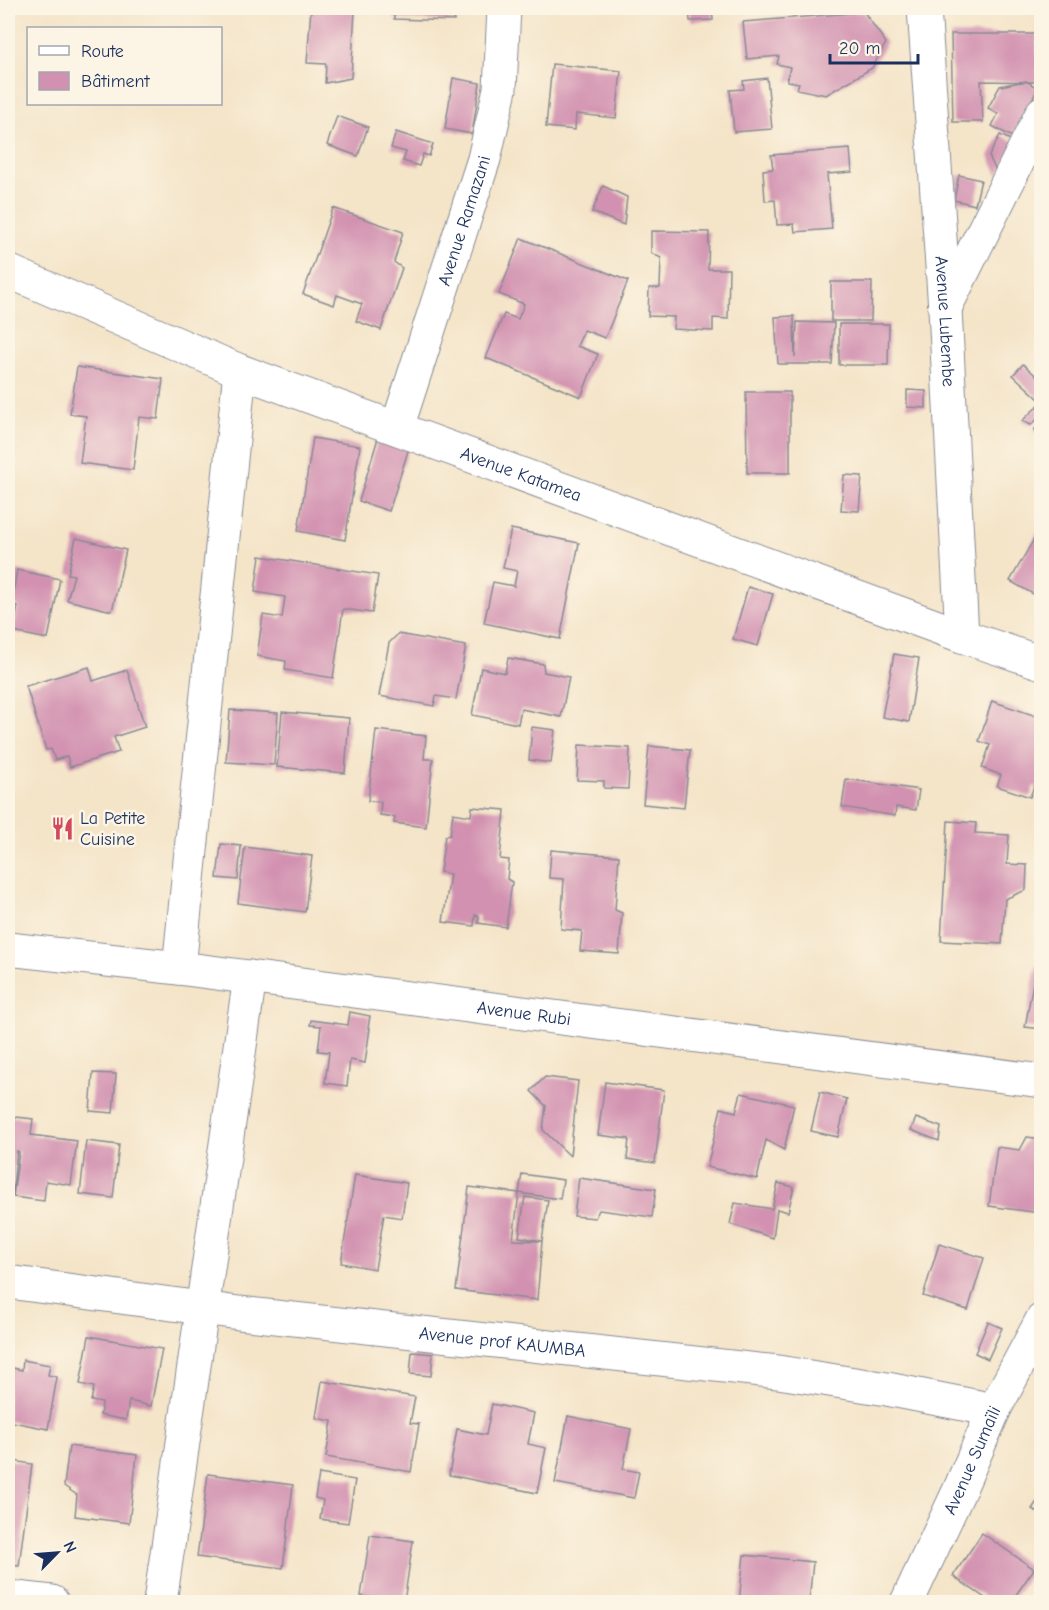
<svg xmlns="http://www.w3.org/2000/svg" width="1049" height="1610" viewBox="0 0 1049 1610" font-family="'Comic Neue',sans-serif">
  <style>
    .building { fill: #d291b0 }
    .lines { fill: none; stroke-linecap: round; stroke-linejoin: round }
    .minor-casing { stroke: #888a93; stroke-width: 35 }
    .minor { stroke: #fff; stroke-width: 33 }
    .labels { text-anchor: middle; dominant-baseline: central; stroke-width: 5; stroke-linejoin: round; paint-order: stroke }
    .street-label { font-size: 18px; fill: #1b2f5e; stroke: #fcf5e5 }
    .poi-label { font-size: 18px; fill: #1b2f5e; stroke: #fcf5e5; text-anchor: start }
  </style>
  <rect width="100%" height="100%" fill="#fcf5e5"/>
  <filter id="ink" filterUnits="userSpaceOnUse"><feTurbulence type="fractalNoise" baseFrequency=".0167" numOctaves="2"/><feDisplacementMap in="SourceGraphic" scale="12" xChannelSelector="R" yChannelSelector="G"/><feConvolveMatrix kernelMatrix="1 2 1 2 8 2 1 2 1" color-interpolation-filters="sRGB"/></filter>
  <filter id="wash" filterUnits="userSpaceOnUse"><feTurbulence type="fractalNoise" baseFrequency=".008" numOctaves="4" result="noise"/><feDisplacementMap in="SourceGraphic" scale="24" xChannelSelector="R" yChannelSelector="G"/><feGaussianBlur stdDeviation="1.35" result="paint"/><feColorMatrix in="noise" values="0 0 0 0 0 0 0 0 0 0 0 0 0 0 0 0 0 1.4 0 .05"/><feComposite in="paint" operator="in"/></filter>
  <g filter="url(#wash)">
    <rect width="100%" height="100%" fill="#f4e4c8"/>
    <g id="blocks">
      <g class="building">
        <path d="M311 8 355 10 351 78 325 83 326 64 307 63Z"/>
        <path d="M394 8H454V21L394 19Z"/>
        <path d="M689 8H712L713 20 690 21Z"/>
        <path d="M1021 8H1042V11L1021 9Z"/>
        <path d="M864 12 886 43 872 68 826 95 797 89 799 83 787 81 790 67 777 64 779 56 747 59 743 22Z"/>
        <path d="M951 34H1037L1038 82 981 81 983 122H953Z"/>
        <path d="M552 64 621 71 616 118 576 114 575 130 546 127Z"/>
        <path d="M453 78 480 83 472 134 445 129Z"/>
        <path d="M767 78 772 129 734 132 730 90 744 89 743 81Z"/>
        <path d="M1026 81 1038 88 1012 137 992 126 998 114 988 108 1000 86Z"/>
        <path d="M337 116 368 127 358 156 327 145Z"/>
        <path d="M396 132 433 144 429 156 423 154 419 166 403 161 406 152 391 148Z"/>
        <path d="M1000 135 1015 142 998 175 989 156Z"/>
        <path d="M850 149 852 172 827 174 832 229 795 232 794 224 777 225 775 200 765 201 763 170 773 169 771 155Z"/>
        <path d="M959 175 981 180 975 205 954 200Z"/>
        <path d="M603 186 627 197 624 225 592 212Z"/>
        <path d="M333 208 403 232 394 262 402 268 381 330 356 321 362 304 337 295 334 305 303 294Z"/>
        <path d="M651 231 709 232 708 269H729L728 319 713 318V331L673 329 674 317 648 316 649 288H660L661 258 651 253Z"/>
        <path d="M521 238 628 281 605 338 584 330 577 346 598 354 581 397 486 358 504 314 518 319 524 304 499 294Z"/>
        <path d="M831 282H872L871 321H831Z"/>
        <path d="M794 316 795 357 797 322 834 323 832 364H778L775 317Z"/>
        <path d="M839 324H889L888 365H839Z"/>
        <path d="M1023 364 1042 381V397L1039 399 1013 375Z"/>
        <path d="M77 367 163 379 158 419 139 417 133 470 80 463 86 416 70 414Z"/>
        <path d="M907 390 926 391V408L907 407Z"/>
        <path d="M746 392H790V473H747Z"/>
        <path d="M1042 402V415L1031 425 1022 421Z"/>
        <path d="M1042 422V438L1034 430Z"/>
        <path d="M313 438 360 446 345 540 298 531Z"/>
        <path d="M378 438 409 448 389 511 359 501Z"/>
        <path d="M844 475 862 476 859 511 841 510Z"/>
        <path d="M1042 525V599L1010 581Z"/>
        <path d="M511 529 579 543 560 639 484 623 493 582 514 586 517 571 503 568Z"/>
        <path d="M76 538 126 550 112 611 67 600 74 575 68 574Z"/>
        <path d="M260 556 378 575 372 613 343 609 333 678 285 670 286 661 257 656 263 615 282 618 285 597 255 592Z"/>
        <path d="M17 570 60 579 48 639 13 632 18 606 11 604Z"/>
        <path d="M748 587 773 594 758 646 733 639Z"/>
        <path d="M398 634 466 646 456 699 436 696 434 706 379 696 389 643Z"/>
        <path d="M894 654 919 658 909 722 882 717Z"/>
        <path d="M508 658 543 664 544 672 569 677 561 717 521 709 518 724 472 715 481 668 505 673Z"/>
        <path d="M89 667 93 681 127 670 145 727 114 737 119 752 70 767 67 756 55 760 51 749 46 750 26 686Z"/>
        <path d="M992 701 1042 718V789L1034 786 1030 797 997 786 1001 775 982 768 990 745 979 741Z"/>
        <path d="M230 710 278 713 274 765 226 762Z"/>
        <path d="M282 712 349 718 345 773 277 767Z"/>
        <path d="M532 727 555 730 551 763 529 760Z"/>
        <path d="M376 730 426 736 424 759H433L426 827 394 823 395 817 380 815 381 802 368 801Z"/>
        <path d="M579 745 630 748 628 789 604 788V781L577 780Z"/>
        <path d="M649 746 690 750 684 808 643 804Z"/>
        <path d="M846 779 919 790 916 810 896 807 895 816 842 807Z"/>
        <path d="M472 807 505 810 500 859 509 860 507 879 512 882 506 927 478 923 479 916 475 915 474 926 443 922 450 874 440 872 445 836 450 835 453 813 471 816Z"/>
        <path d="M948 821 976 823 975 833 1009 835 1007 864 1027 865 1026 890 1005 899 1002 944 941 941Z"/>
        <path d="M221 844 241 846 238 880 217 878Z"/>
        <path d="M245 847 312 856 305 912 238 903Z"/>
        <path d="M551 850 619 856 615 910 622 913 619 954 580 951 582 931 561 929 564 879 549 878Z"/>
        <path d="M1036 966 1042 967V1029L1025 1027Z"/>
        <path d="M350 1012 370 1016 368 1028H370L365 1063 350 1060 347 1086 325 1083 329 1052 318 1051 321 1026 310 1025 311 1020 348 1025Z"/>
        <path d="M93 1073 116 1074 113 1113 90 1111Z"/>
        <path d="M545 1077 578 1081 570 1156 543 1130 546 1106 531 1091Z"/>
        <path d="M605 1082 664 1090 655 1163 627 1159 629 1139 598 1135Z"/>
        <path d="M820 1092 847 1099 838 1137 811 1131Z"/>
        <path d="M741 1093 794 1105 784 1150 766 1140 757 1179 707 1167 721 1108 736 1112Z"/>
        <path d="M8 1116 33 1119 31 1135 77 1141 71 1185 46 1181 44 1201 13 1197 19 1152 17 1151 12 1196 8 1195Z"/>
        <path d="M916 1118 941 1127 939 1141 911 1130Z"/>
        <path d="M1027 1137 1042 1139V1198L1040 1213 989 1206 997 1147 1020 1150Z"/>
        <path d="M86 1141 119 1145 113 1198 80 1194Z"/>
        <path d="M522 1174 563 1180 560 1199 519 1193Z"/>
        <path d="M355 1175 407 1183 402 1218 384 1215 375 1269 341 1263Z"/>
        <path d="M579 1178 656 1189 652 1217 599 1210 595 1218 574 1216Z"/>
        <path d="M778 1183 794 1187 788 1212 777 1209 773 1238 730 1224 735 1203 772 1209Z"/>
        <path d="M469 1187 519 1193 513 1240 542 1241 519 1237 525 1197 548 1200 542 1241 537 1300 456 1290Z"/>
        <path d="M939 1244 984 1258 968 1310 923 1296Z"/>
        <path d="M988 1322 1002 1328 988 1359 975 1353Z"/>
        <path d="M89 1336 162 1349 151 1406 129 1401 126 1420 100 1415 102 1403 91 1401 94 1387 80 1384Z"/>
        <path d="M412 1352 433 1354 431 1376 410 1374Z"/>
        <path d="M23 1360 50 1365 48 1375 57 1377 48 1429 8 1421V1367L22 1370Z"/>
        <path d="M322 1381 415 1397 410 1423 419 1424 411 1472 326 1457 332 1421 316 1418Z"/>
        <path d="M492 1404 534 1413 528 1444 546 1448 537 1493 449 1475 457 1429 486 1435Z"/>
        <path d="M568 1416 631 1429 623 1469 639 1472 634 1498 555 1483Z"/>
        <path d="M69 1446 137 1455 129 1523 75 1516 77 1495 64 1486Z"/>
        <path d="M8 1460 32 1464 19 1566 8 1565Z"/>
        <path d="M208 1474 293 1485 283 1568 197 1557Z"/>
        <path d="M319 1474 355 1480 348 1523 320 1519 323 1500 315 1498Z"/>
        <path d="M1042 1494V1515L1032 1509Z"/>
        <path d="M982 1533 1034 1569 1011 1602H991L953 1576Z"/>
        <path d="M370 1535 413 1541 404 1602 361 1596Z"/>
        <path d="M744 1555 813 1562 809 1602H739Z"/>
      </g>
    </g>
  </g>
  <g filter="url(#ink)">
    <use href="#blocks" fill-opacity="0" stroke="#888a93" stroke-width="1.5"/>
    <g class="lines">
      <defs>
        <g id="minor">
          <path id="s1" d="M924 8 945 309 962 636"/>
          <path id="s2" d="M8 271 240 371 962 636 1042 663"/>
          <path d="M945 308 1042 113"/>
          <path id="s3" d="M397 428 484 159 500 89 504 8"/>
          <path id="s4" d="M8 949 179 968 1042 1081"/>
          <path d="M179 968 240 371"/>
          <path id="s5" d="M8 1282 239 1313 778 1372 887 1389 994 1410"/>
          <path d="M8 1597 52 1602"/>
          <path d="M160 1602 250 977"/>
          <path id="s6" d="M907 1602 959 1491 994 1410 1042 1320"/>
        </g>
      </defs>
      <use href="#minor" class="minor-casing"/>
      <use href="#minor" class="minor"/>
    </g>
  </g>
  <defs>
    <symbol id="restaurant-bare" viewBox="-9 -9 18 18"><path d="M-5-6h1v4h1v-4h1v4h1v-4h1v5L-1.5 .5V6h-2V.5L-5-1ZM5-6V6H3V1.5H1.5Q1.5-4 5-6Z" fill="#d1495b" stroke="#fcf5e5" stroke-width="2.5" paint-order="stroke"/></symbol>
  </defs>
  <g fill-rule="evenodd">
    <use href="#restaurant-bare" x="46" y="812" width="33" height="33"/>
  </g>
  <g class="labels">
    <g class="street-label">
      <text stroke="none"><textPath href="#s3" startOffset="218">Avenue Ramazani</textPath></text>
      <text stroke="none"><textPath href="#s1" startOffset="314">Avenue Lubembe</textPath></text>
      <text stroke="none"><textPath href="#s2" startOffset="552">Avenue Katamea</textPath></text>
      <text stroke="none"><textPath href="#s4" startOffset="520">Avenue Rubi</textPath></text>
      <text stroke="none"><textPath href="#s5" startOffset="498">Avenue prof KAUMBA</textPath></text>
      <text stroke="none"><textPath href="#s6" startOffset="156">Avenue Sumaïli</textPath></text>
    </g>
    <g class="poi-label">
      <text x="80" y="818">La Petite<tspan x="80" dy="21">Cuisine</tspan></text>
    </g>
  </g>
  <rect width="1049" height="1610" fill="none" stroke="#fcf5e5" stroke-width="30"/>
  <rect x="27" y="27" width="195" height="78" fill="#fcf5e5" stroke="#a2a6af" stroke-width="1.5"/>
  <rect x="39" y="46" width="30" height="9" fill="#ffffff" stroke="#a2a6af" stroke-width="1.5"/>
  <text x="81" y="57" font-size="18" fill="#1b2f5e">Route</text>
  <rect x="39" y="72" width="30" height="18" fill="#d291b0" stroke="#a2a6af" stroke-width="1.5"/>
  <text x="81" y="87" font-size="18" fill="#1b2f5e">Bâtiment</text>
  <g transform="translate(57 1553) rotate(65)" stroke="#fcf5e5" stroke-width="4.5" paint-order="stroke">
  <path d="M0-4.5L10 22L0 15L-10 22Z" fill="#1b2f5e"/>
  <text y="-9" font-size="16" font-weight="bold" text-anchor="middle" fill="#1b2f5e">N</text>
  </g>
  <path d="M830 54v9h88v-9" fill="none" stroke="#1b2f5e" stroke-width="3"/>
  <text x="839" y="54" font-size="18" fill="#1b2f5e" stroke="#fcf5e5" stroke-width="4.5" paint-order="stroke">20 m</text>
</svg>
